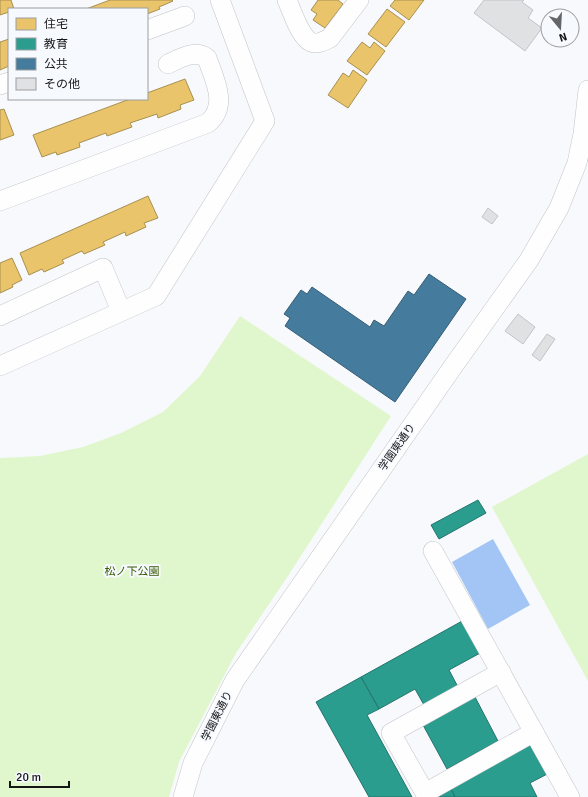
<svg xmlns="http://www.w3.org/2000/svg" width="588" height="797" viewBox="0 0 588 797" font-family="Signika,'Noto Sans JP',sans-serif">
  <style>
    .green { fill: #e0f7cd }
    .water { fill: #a3c5f5 }
    .homes { fill: #e9c46a; stroke: #a99051 }
    .schools { fill: #2a9d8f; stroke: #24746b }
    .public { fill: #457b9d; stroke: #375d75 }
    .building { fill: #e0e1e3; stroke: #c2c4c6 }
    .lines { fill: none; stroke-linecap: round; stroke-linejoin: round }
    .minor-casing { stroke: #c3c4c6; stroke-width: 20 }
    .minor { stroke: #fefeff; stroke-width: 19 }
    .labels { text-anchor: middle; dominant-baseline: central; stroke-width: 4; stroke-linejoin: round; paint-order: stroke }
    .street-label { font-size: 11px; fill: #151617; stroke: #f6f9fd }
    .park-label { font-size: 11px; fill: #395a05; stroke: #f6f9fd }
  </style>
  <rect width="100%" height="100%" fill="#f7f9fc"/>
  <g class="green">
    <path d="M240 316 391 416 288 576 236 653 179 762 169 797H0V458L40 456 83 447 121 433 163 412 200 376Z"/>
    <path d="M588 454V681L492 507Z"/>
  </g>
  <path class="water" d="M493 539 530 605 488 629 452 562Z"/>
  <g class="homes">
    <path d="M0 0H11L14 9H9V12L0 15Z"/>
    <path d="M110 0H172L173 1 159 7 160 9 147 14V9H86Z"/>
    <path d="M318 0H338L343 4 325 28 313 20 317 14 311 10Z"/>
    <path d="M395 0H424L409 20 390 6Z"/>
    <path d="M387 9 405 22 386 47 368 34Z"/>
    <path d="M9 39V66L0 70V42Z"/>
    <path d="M362 42 370 48 374 42 385 51 367 75 347 61Z"/>
    <path d="M353 70 367 80 348 108 328 95 343 73 349 77Z"/>
    <path d="M185 79 194 100 180 105 181 109 158 118 157 114 130 123 132 127 107 136 106 133 79 143 80 147 57 155 56 152 42 157 33 135 130 99H147V93Z"/>
    <path d="M4 109 14 135 0 140V110Z"/>
    <path d="M148 196 158 218 144 223 146 227 126 236 125 232 103 242 105 245 84 254 82 251 62 260 64 263 44 272 42 269 29 275 20 253Z"/>
    <path d="M12 258 22 280 12 285 13 287 0 293V263Z"/>
  </g>
  <g class="schools">
    <path d="M478 500 486 513 439 539 431 525Z"/>
    <path d="M464 620 482 652 449 670 458 687 424 705 415 689 379 709 361 677Z"/>
    <path d="M361 677 379 709 367 715 412 797H369L316 702Z"/>
    <path d="M475 697 498 741 447 769 423 725Z"/>
    <path d="M534 741 551 772 530 783 537 797H455L450 787Z"/>
    <path d="M450 787 455 797H432Z"/>
  </g>
  <path class="public" d="M429 274 466 299 395 402 285 326 290 318 284 314 301 290 307 294 312 287 370 327 374 320 384 326 408 291 414 295Z"/>
  <g class="building">
    <path d="M484 0H524L522 2 533 10 528 18 542 28 525 51 474 13Z"/>
    <path d="M488 208 498 216 492 224 482 217Z"/>
    <path d="M518 314 535 327 523 344 505 331Z"/>
    <path d="M547 334 555 339 540 361 532 355Z"/>
  </g>
  <g class="lines">
    <defs>
      <g id="minor">
        <path d="M287 0C292 11 300 37 311 42 317 45 324 41 330 38L359 0"/>
        <path d="M147 30 185 16"/>
        <path d="M0 85 9 82"/>
        <path d="M0 201 208 123C229 105 214 79 207 58 195 49 179 59 168 64"/>
        <path d="M0 316 103 268 121 311"/>
        <path d="M0 366 156 296 265 121 220 0"/>
        <path d="M433 551 570 797"/>
        <path d="M501 672 391 733 425 793 534 732"/>
        <path d="M183 797 193 763 235 680 452 368 529 260 559 208 577 163 583 134 588 90"/>
      </g>
    </defs>
    <use href="#minor" class="minor-casing"/>
    <use href="#minor" class="minor"/>
  </g>
  <g class="labels">
    <g class="street-label">
      <text transform="translate(397 447) rotate(-55)">学園東通り</text>
      <text transform="translate(217 716) rotate(-63)">学園東通り</text>
    </g>
    <g class="park-label">
      <text x="132" y="571">松ノ下公園</text>
    </g>
  </g>
  <rect x="8" y="8" width="140" height="92" fill="#f6f9fd" stroke="#9c9ea1"/>
  <rect x="16" y="18" width="20" height="12" fill="#e9c46a" stroke="#9c9ea1"/>
  <text x="44" y="28" font-size="12" fill="#151617">住宅</text>
  <rect x="16" y="38" width="20" height="12" fill="#2a9d8f" stroke="#9c9ea1"/>
  <text x="44" y="48" font-size="12" fill="#151617">教育</text>
  <rect x="16" y="58" width="20" height="12" fill="#457b9d" stroke="#9c9ea1"/>
  <text x="44" y="68" font-size="12" fill="#151617">公共</text>
  <rect x="16" y="78" width="20" height="12" fill="#e0e1e3" stroke="#9c9ea1"/>
  <text x="44" y="88" font-size="12" fill="#151617">その他</text>
  <g transform="translate(560 28) rotate(162)"><circle r="19" fill="#f6f9fd" stroke="#9c9ea1"/>
  <path d="M0-3L7 15L0 10L-7 15Z" fill="#646567"/>
  <text y="-6" font-size="11" font-weight="bold" text-anchor="middle" fill="#151617">N</text>
  </g>
  <path d="M10 781v6h59v-6" fill="none" stroke="#151617" stroke-width="2"/>
  <text x="16" y="781" font-size="12" fill="#151617" stroke="#f6f9fd" stroke-width="3" paint-order="stroke">20 m</text>
</svg>
